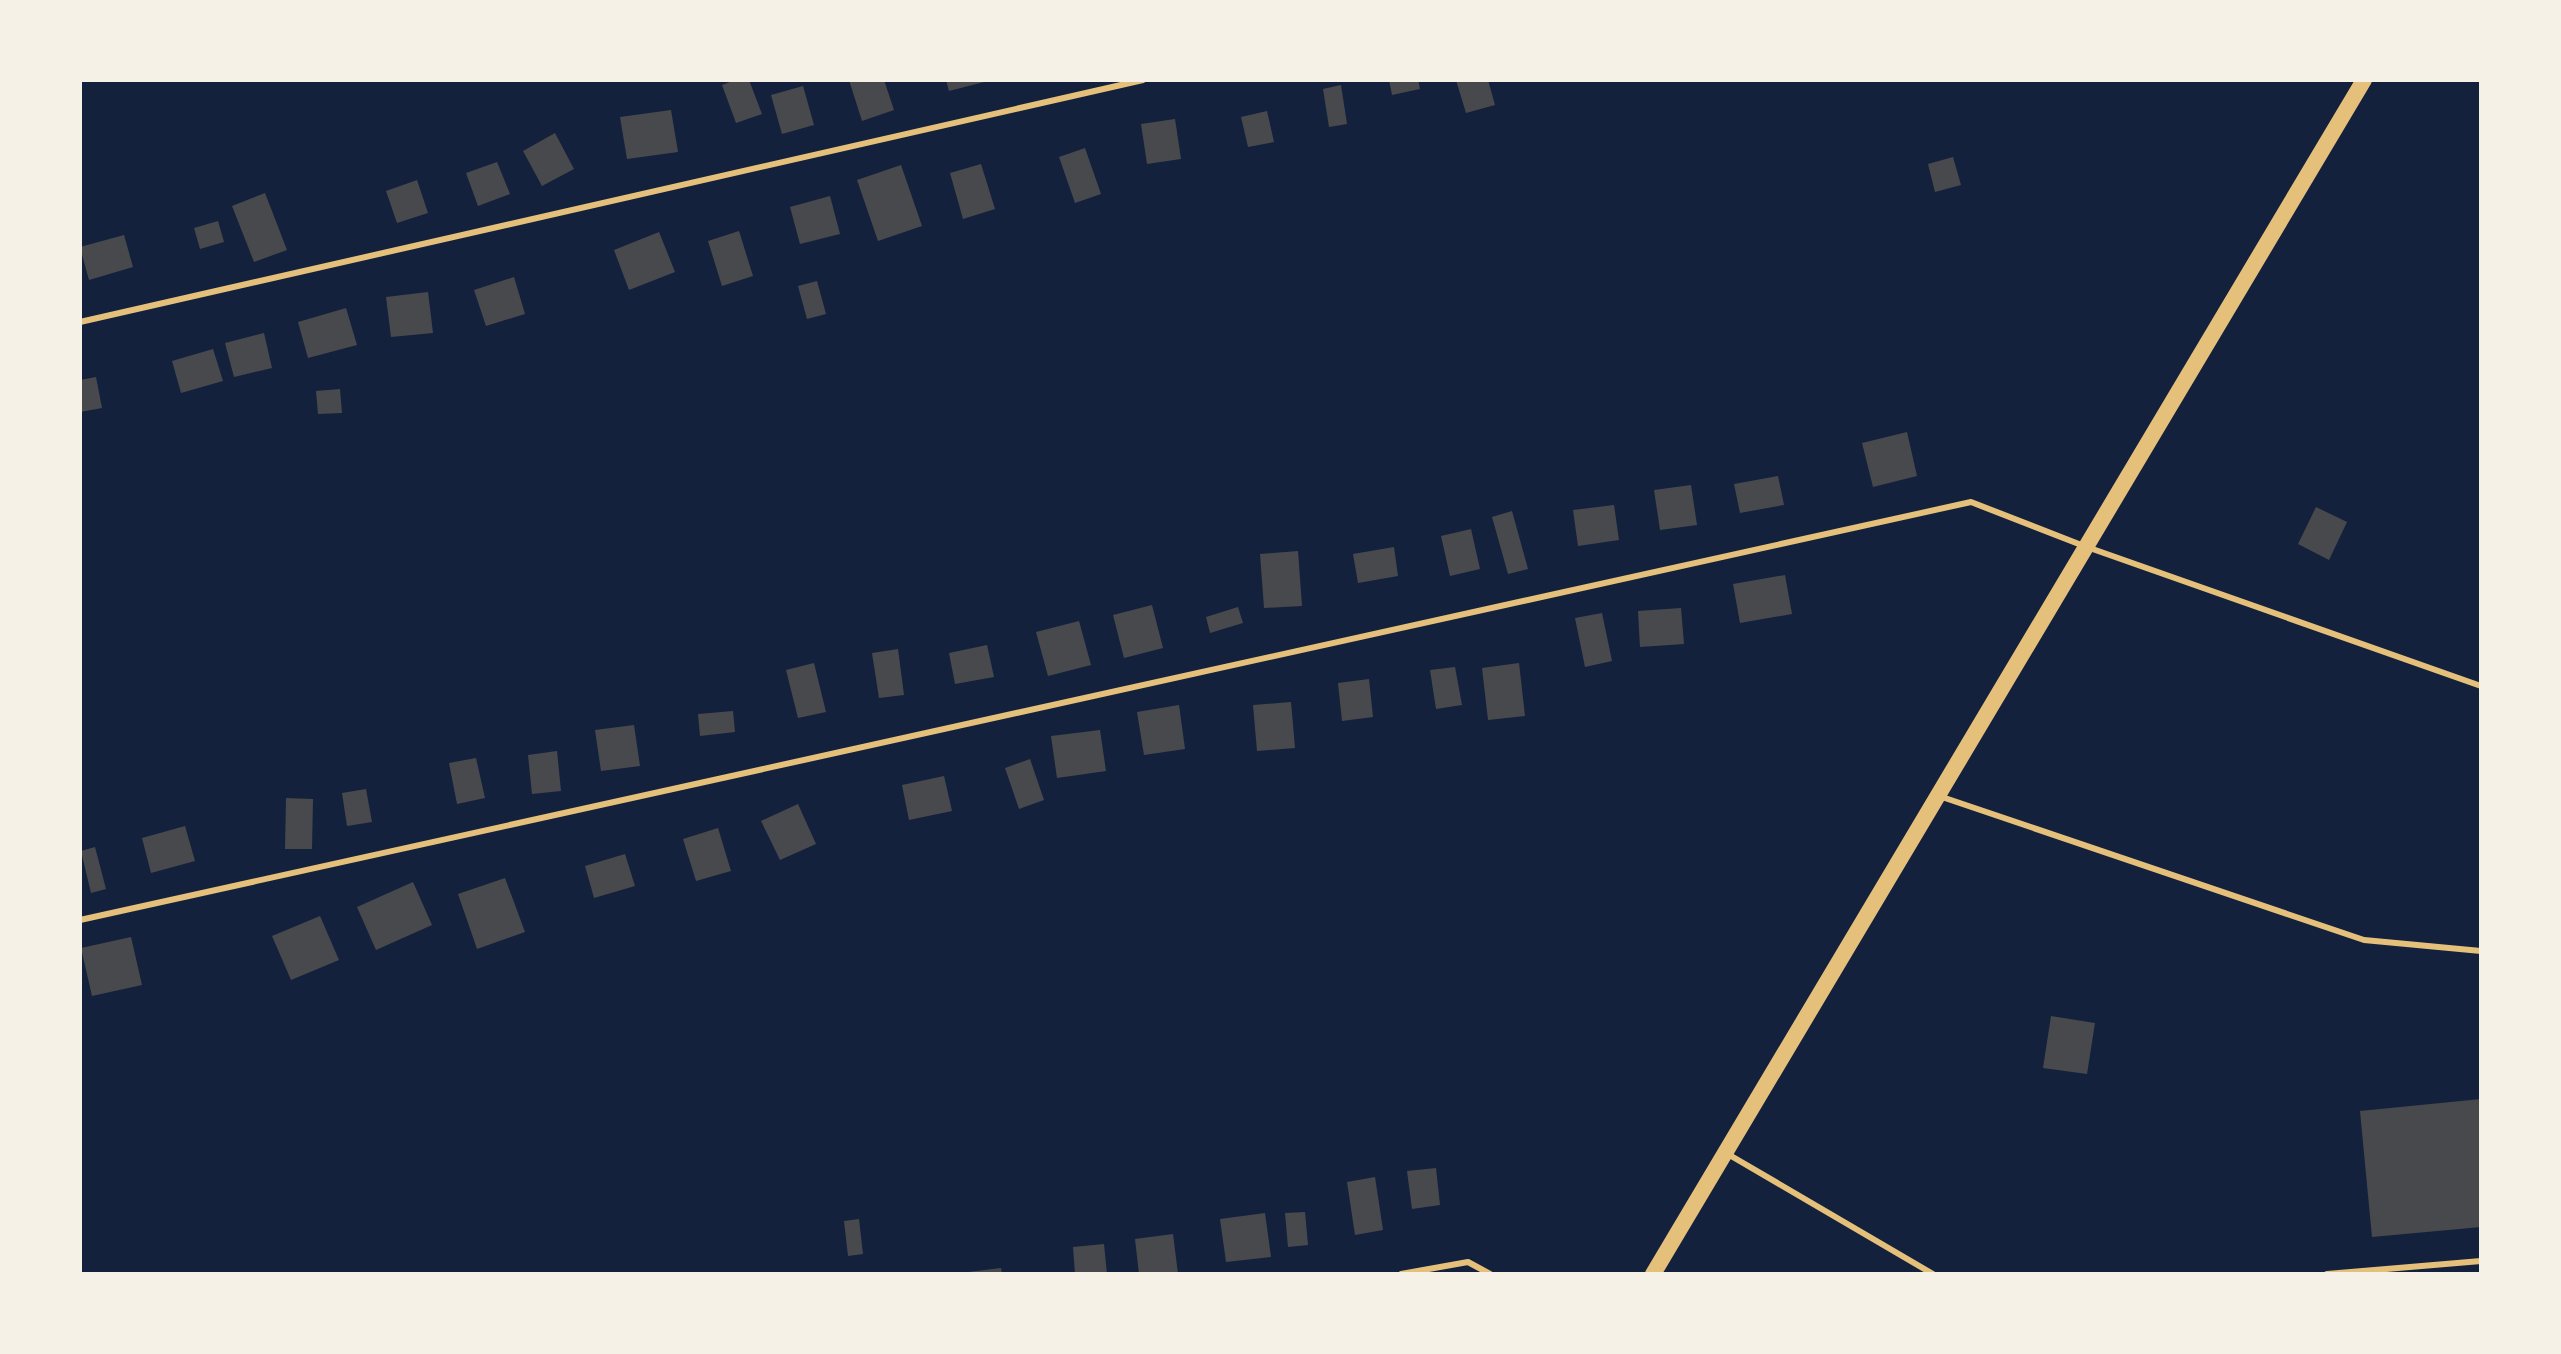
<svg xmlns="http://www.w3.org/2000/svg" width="2561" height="1354" viewBox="0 0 2561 1354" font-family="'IBM Plex Sans',sans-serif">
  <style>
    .building { fill: #48494c }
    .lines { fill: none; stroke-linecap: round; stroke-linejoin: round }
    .service { stroke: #e5c07b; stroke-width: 6 }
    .secondary { stroke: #e5c07b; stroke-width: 16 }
  </style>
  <rect width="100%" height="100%" fill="#14213d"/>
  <g class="building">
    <path d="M735 80H749L762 114 736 123 722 85Z"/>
    <path d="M849 80H884L894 110 862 121Z"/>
    <path d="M946 80H987L988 81 949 91Z"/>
    <path d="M1389 80H1418L1420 89 1392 95Z"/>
    <path d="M1456 80H1488L1495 105 1466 113Z"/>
    <path d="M1341 85 1347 124 1329 127 1323 89Z"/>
    <path d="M803 86 814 125 782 134 771 95Z"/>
    <path d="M671 110 678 152 627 159 620 117Z"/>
    <path d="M1267 111 1274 142 1248 147 1241 117Z"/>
    <path d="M1175 119 1181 159 1147 164 1141 124Z"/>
    <path d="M555 133 574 169 542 186 523 151Z"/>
    <path d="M1085 148 1101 194 1075 203 1059 157Z"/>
    <path d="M1953 157 1961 185 1935 192 1928 164Z"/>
    <path d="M497 162 510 194 478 206 466 173Z"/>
    <path d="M981 164 995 209 963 219 950 173Z"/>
    <path d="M901 165 922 226 878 241 857 180Z"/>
    <path d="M417 180 428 213 397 223 386 191Z"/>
    <path d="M265 193 287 250 254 262 232 206Z"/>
    <path d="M830 196 840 234 800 244 790 207Z"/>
    <path d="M218 221 224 242 200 249 194 228Z"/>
    <path d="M739 231 753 276 722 286 708 241Z"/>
    <path d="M659 232 675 272 629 290 614 250Z"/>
    <path d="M124 235 133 267 89 280 80 247Z"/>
    <path d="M514 277 525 314 486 326 474 290Z"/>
    <path d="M817 281 826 314 807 319 798 286Z"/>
    <path d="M428 292 433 333 391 337 386 297Z"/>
    <path d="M346 308 357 345 308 358 298 322Z"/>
    <path d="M264 333 272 368 234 377 225 343Z"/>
    <path d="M213 349 223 381 181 393 172 361Z"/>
    <path d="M96 377 102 408 80 412V380Z"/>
    <path d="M340 389 342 413 318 414 316 391Z"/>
    <path d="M1907 432 1917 476 1873 487 1862 443Z"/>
    <path d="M1778 476 1784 505 1740 513 1734 484Z"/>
    <path d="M1691 485 1697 525 1660 530 1654 490Z"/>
    <path d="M1614 505 1619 540 1578 546 1573 510Z"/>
    <path d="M2316 507 2347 522 2329 560 2298 544Z"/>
    <path d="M1512 511 1528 569 1508 574 1492 517Z"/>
    <path d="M1471 529 1480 569 1450 576 1441 536Z"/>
    <path d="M1394 547 1398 576 1358 583 1353 554Z"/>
    <path d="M1298 551 1302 606 1264 608 1260 554Z"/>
    <path d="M1785 575 1792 614 1740 623 1733 584Z"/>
    <path d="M1152 605 1163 648 1124 658 1113 615Z"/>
    <path d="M1238 607 1243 623 1210 633 1206 617Z"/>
    <path d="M1681 608 1684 644 1640 647 1638 611Z"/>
    <path d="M1602 613 1612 661 1585 667 1575 618Z"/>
    <path d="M1079 621 1091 665 1048 676 1036 632Z"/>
    <path d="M987 645 994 677 955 684 949 653Z"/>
    <path d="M898 649 904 695 879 698 872 653Z"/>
    <path d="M814 663 826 712 798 718 786 670Z"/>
    <path d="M1519 663 1525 716 1488 720 1482 668Z"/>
    <path d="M1455 667 1462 705 1436 709 1430 670Z"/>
    <path d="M1369 679 1373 717 1342 721 1338 683Z"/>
    <path d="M1291 702 1295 748 1257 751 1253 705Z"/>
    <path d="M1179 705 1185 749 1144 755 1137 712Z"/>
    <path d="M733 711 735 732 700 736 698 714Z"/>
    <path d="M634 725 640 766 601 771 595 730Z"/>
    <path d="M1100 730 1106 771 1057 778 1051 736Z"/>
    <path d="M557 751 561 791 532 794 528 755Z"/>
    <path d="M476 758 485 798 457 804 449 763Z"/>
    <path d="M1030 759 1044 800 1019 809 1005 768Z"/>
    <path d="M944 776 952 811 909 820 902 785Z"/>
    <path d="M366 789 372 822 347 826 342 793Z"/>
    <path d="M286 798 313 799 312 849H285Z"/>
    <path d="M798 804 816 844 780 860 761 821Z"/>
    <path d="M185 826 195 861 151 873 142 838Z"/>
    <path d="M718 828 731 871 696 881 683 839Z"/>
    <path d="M95 847 106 889 91 893 81 851Z"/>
    <path d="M625 854 635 886 594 898 585 866Z"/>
    <path d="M505 878 525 932 477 949 458 894Z"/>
    <path d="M413 882 432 925 376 950 357 907Z"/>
    <path d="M320 916 339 960 291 980 272 936Z"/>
    <path d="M131 937 142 985 92 996 81 948Z"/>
    <path d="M2051 1016 2095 1023 2087 1074 2043 1068Z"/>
    <path d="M2481 1099V1227L2372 1237 2360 1111Z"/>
    <path d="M1436 1168 1440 1205 1412 1209 1407 1171Z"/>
    <path d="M1375 1177 1383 1230 1355 1235 1347 1182Z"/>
    <path d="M1305 1212 1308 1245 1288 1247 1285 1213Z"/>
    <path d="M1265 1213 1271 1257 1226 1262 1220 1219Z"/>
    <path d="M859 1219 863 1254 848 1256 844 1221Z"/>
    <path d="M1173 1234 1178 1274H1139L1135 1239Z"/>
    <path d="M1104 1244 1107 1274H1075L1073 1247Z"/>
    <path d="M1001 1268 1002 1274H969L968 1272Z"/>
  </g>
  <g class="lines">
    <g class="service">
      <path d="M80 322 1143 80"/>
      <path d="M1939 796 2364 940 2481 951"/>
      <path d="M80 920 1971 502 2084 546 2481 686"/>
      <path d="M1726 1153 1933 1274"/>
      <path d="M1401 1274 1468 1262 1490 1274"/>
      <path d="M2327 1274 2481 1261"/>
    </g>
    <path class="secondary" d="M1653 1274 2364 80"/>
  </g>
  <rect width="2561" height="1354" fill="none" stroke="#f6f1e7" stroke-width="164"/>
</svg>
